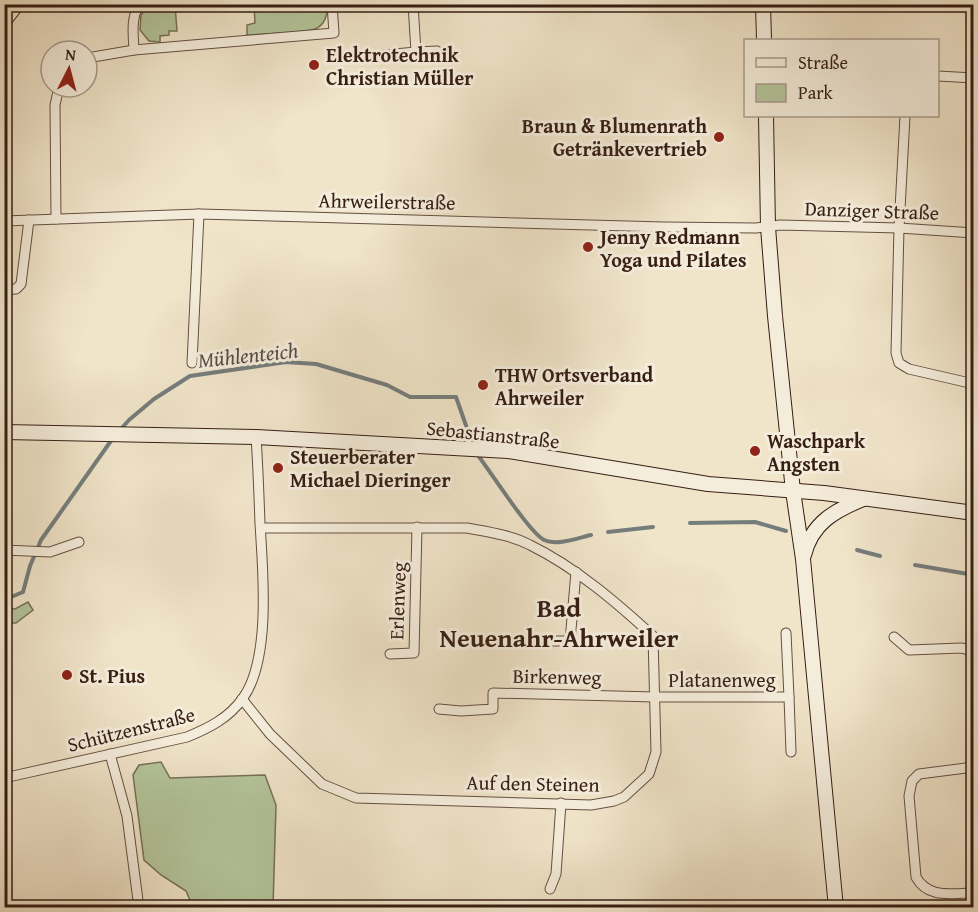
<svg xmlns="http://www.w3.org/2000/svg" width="978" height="912" viewBox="0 0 978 912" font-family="'Gentium Book Plus',serif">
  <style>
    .green { fill: #b4c59b; stroke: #757258; stroke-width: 1.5 }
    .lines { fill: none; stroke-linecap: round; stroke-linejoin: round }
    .stream { stroke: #757d7c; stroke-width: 4 }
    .street-casing { stroke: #645042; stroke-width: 11 }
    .secondary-casing { stroke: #361e15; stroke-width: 16 }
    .street { stroke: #f5eddc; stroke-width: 9 }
    .secondary { stroke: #f5eddc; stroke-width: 14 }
    .poi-dot { fill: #8f2418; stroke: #f5eddc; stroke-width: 2 }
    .labels { text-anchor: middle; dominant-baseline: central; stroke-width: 6; stroke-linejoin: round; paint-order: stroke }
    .poi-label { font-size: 20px; font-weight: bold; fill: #361e15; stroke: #f5eddc; text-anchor: start }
    .street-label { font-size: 20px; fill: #361e15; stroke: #f5eddc }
    .water-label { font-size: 21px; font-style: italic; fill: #564d49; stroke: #f5eddc }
    .district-label { font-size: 26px; font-weight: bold; fill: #361e15; stroke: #f5eddc }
  </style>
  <rect width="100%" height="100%" fill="#f0e4c9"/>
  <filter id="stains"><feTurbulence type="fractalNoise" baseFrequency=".00333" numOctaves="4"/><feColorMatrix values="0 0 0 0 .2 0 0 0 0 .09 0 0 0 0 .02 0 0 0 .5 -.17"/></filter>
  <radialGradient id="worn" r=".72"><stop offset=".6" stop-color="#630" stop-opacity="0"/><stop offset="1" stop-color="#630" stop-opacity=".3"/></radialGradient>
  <g class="green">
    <path d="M149 4 175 5 177 31H169V35L160 36V42L149 41 140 30 141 15Z"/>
    <path d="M254 5H327C328 14 325 25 315 29 304 33 262 34 247 35V25L255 23Z"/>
    <path d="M28 602 33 610 16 623H5V608L15 609Z"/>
    <path d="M161 762 170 778 265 775 276 805 273 907H193L186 891 161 875 144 860 133 775 139 765Z"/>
  </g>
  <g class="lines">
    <g class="stream">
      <path d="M120 430 129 420 154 399 190 376 286 362 316 364 387 385 410 397H456L469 434"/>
      <path d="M477 454C490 471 529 532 544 540 557 546 578 538 591 535"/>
      <path d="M690 523 755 522 786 531"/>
      <path d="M608 532 653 527"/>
      <path d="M857 550 880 556"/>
      <path d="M915 565 974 575"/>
      <path d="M4 600 23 592 30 566 41 540 113 438"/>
    </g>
    <defs>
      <g id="street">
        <path d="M134 50C133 33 131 19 139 4"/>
        <path d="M416 52 437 51"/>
        <path d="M384 55 416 52 413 4"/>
        <path d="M87 58 134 50 334 33 332 4"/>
        <path d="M938 76 974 78"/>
        <path d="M905 116 899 228 896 353 899 363 909 369 974 384"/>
        <path d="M56 219 55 105 59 87"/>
        <path d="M4 221 199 214 664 227 756 228 780 225 899 228 974 233"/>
        <path d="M4 290 16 289 21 284 29 220"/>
        <path d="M192 363 199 214"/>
        <path d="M4 550 50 552 79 542"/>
        <path d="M786 633 789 697"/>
        <path d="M894 637 909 650 962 648 974 652"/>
        <path d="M519 641H570L576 572"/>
        <path d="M390 654 414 653 417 527"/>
        <path d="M242 699 270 734 322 784 356 798 591 805 614 801 624 797 649 774 656 752 653 636C616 602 575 567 530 545 511 535 488 532 467 528H261"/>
        <path d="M439 709 461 711 493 709V693L655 697H789L791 752"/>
        <path d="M110 754 127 816 139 908"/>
        <path d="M974 767 919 774 912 781 909 796 916 877C928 899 952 893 974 893"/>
        <path d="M4 778 187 737C209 728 229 718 243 698 271 659 263 571 260 524 259 495 258 466 256 437"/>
        <path d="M550 889 556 874 561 803"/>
      </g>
      <g id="secondary">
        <path d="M763 4 764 40"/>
        <path d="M4 21 17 4"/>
        <path d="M766 116 768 227 775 316 793 491 803 559 836 908"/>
        <path d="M4 432 256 437 508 451 708 484 824 493 974 513"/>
        <path d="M804 555C812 523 834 511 863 499"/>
      </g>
    </defs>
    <use href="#street" class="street-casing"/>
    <use href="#secondary" class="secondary-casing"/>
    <use href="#street" class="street"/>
    <use href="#secondary" class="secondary"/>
  </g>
  <g class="poi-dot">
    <circle cx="314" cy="65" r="6"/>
    <circle cx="719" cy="137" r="6"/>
    <circle cx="588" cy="247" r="6"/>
    <circle cx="483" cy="385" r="6"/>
    <circle cx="755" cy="451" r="6"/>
    <circle cx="278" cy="468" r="6"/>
    <circle cx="67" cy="675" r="6"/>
  </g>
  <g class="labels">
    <g class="poi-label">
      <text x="326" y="54">Elektrotechnik<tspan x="326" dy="23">Christian Müller</tspan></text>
      <text x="707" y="125" text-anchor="end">Braun &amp; Blumenrath<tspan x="707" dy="23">Getränkevertrieb</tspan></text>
      <text x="600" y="236">Jenny Redmann<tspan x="600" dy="23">Yoga und Pilates</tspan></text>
      <text x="495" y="374">THW Ortsverband<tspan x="495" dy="23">Ahrweiler</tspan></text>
      <text x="767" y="440">Waschpark<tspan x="767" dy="23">Angsten</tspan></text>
      <text x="290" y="456">Steuerberater<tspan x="290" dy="23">Michael Dieringer</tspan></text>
      <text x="79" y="675">St. Pius</text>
    </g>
    <g class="street-label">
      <text transform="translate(387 201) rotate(1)">Ahrweilerstraße</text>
      <text transform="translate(872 210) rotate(2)">Danziger Straße</text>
      <text transform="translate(493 434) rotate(6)">Sebastianstraße</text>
      <text transform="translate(397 601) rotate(-88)">Erlenweg</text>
      <text transform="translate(557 676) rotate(1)">Birkenweg</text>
      <text x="722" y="679">Platanenweg</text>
      <text transform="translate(131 729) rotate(-14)">Schützenstraße</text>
      <text transform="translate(533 783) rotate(1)">Auf den Steinen</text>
    </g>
    <g class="water-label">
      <text transform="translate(248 355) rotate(-6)">Mühlenteich</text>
    </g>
    <g class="district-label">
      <text x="559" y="607">Bad<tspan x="559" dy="30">Neuenahr-Ahrweiler</tspan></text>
    </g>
  </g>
  <rect width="978" height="912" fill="none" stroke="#f0e4c9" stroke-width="24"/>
  <rect x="6" y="6" width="966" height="900" fill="none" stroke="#361e15" stroke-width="3"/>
  <rect x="12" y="12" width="954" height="888" fill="none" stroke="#361e15" stroke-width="1.5"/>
  <rect x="744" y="39" width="195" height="78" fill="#f5eddc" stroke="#a99a8c" stroke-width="1.5"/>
  <rect x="756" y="58" width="30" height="9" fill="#f5eddc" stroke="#a99a8c" stroke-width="1.5"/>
  <text x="798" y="69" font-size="18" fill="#361e15">Straße</text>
  <rect x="756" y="84" width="30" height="18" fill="#b4c59b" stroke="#a99a8c" stroke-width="1.5"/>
  <text x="798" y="99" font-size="18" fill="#361e15">Park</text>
  <g transform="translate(69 69) rotate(6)"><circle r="28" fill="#f5eddc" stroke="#a99a8c" stroke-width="1.5"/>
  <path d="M0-4.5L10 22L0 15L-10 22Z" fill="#8f2418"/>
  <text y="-9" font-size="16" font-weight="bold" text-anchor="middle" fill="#361e15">N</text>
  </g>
  <rect width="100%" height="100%" filter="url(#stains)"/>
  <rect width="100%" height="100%" fill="url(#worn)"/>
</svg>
